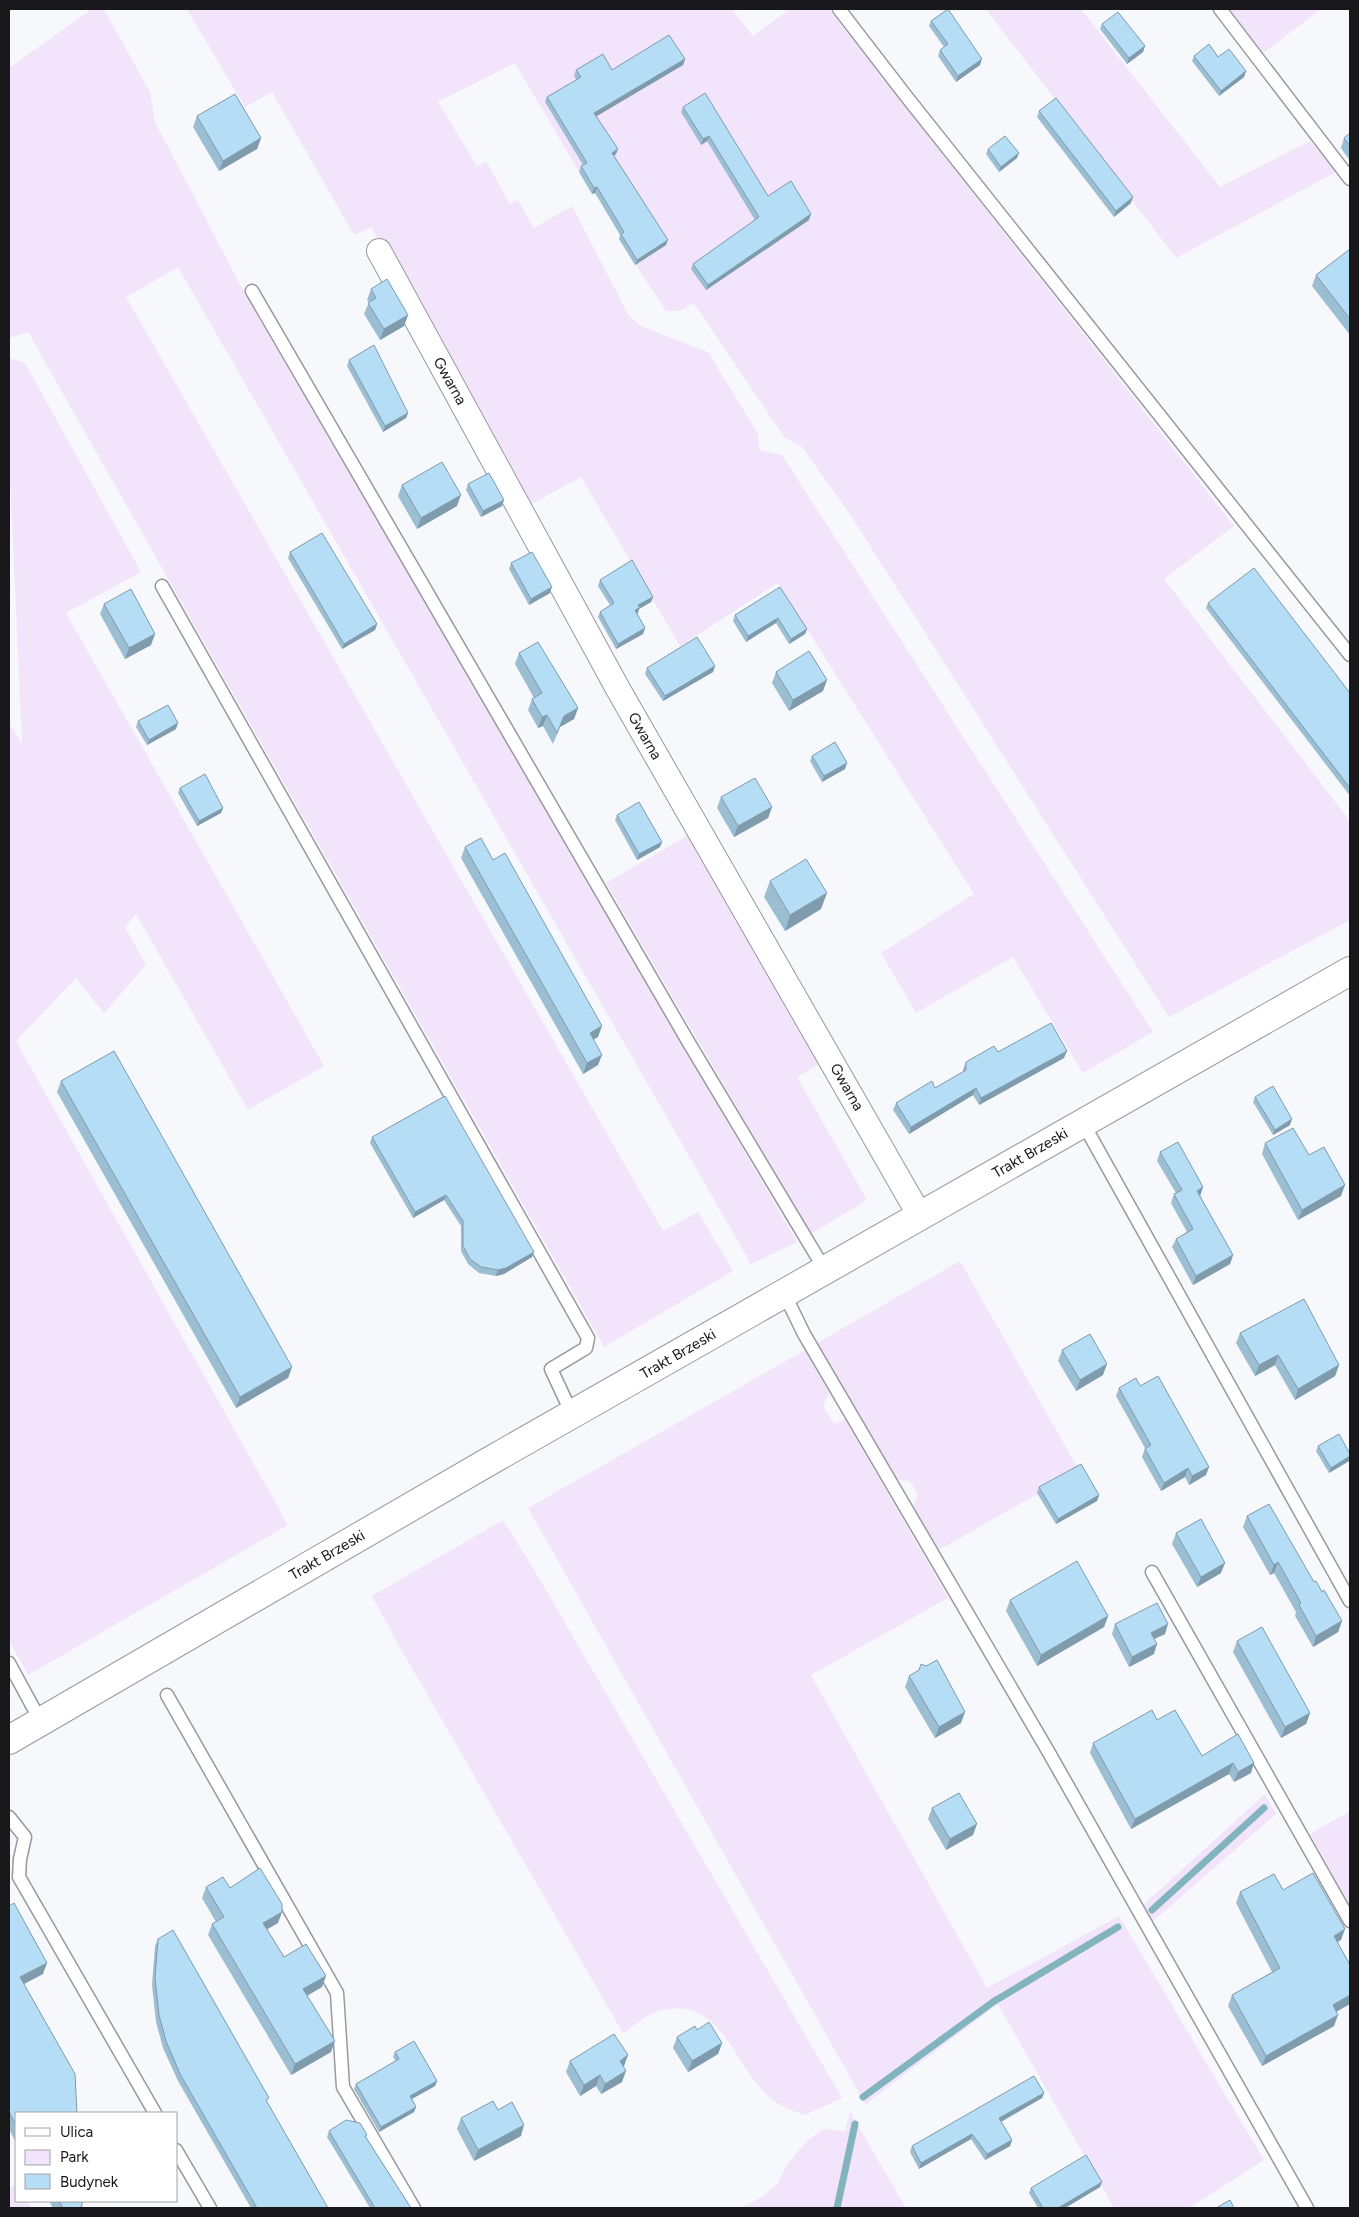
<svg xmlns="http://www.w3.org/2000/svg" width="1359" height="2217" viewBox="0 0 1359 2217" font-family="Figtree,sans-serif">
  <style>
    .green { fill: #f2e4fb }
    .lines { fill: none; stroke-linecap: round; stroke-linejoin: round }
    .stream { stroke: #82b4bd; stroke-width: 7 }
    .service-casing { stroke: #97999d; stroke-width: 15 }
    .minor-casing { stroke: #97999d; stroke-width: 26 }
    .primary-casing { stroke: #97999d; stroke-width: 30 }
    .service { stroke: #fff; stroke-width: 12 }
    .minor { stroke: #fff; stroke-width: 24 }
    .primary { stroke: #fff; stroke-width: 28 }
    .wall { fill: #9cbed3 }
    .shaded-wall { fill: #7f9bac }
    .building { fill: #b5ddf5; stroke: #7f9bac }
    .labels { text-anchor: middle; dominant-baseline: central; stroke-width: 4.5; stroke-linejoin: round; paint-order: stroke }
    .street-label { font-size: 15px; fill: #18181a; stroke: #fff }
  </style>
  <rect width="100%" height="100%" fill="#f6f8fc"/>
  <g class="green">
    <path d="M92 9H104L150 92 155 122 242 288 797 1242 751 1264 178 267 126 297 663 1231 698 1212 733 1271 604 1347 28 332 9 338V68Z"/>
    <path d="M187 9H732L753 36 790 9H829L1234 526 1164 579 1350 821V920L1169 1017 851 516 802 447 784 437 694 303 679 311H666L619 239 622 237 595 193 592 194 515 63 438 102 477 166 486 161 510 204 518 200 534 228 572 206 629 316 641 326 708 352 758 434 759 450 782 455 1153 1032 1083 1073 1013 957 916 1013 881 953 974 894 778 583 680 646 581 477 526 507 371 227 354 235 272 92 245 107Z"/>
    <path d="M986 9H1081L1220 187 1310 141 1336 172 1176 258Z"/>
    <path d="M1228 9H1321L1262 54Z"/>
    <path d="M9 358 25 363 141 572 66 613 324 1066 248 1110 136 914 125 927 146 965 104 1013 76 978 16 1041 288 1525 28 1675 9 1640V723L22 744 9 456Z"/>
    <path d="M694 832 825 1061 797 1077 867 1200 811 1234 606 883Z"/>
    <path d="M960 1261 1079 1470 939 1550 913 1507 918 1495 910 1481 898 1480 817 1343Z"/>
    <path d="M805 1350 829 1393 823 1406 834 1424 845 1419 948 1598 811 1675 987 1988 1119 1916 1264 2160 1189 2208H1114L998 2004 872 2099 866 2105 528 1508Z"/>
    <path d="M503 1520 533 1568 842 2098 805 2115C789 2110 775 2104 763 2091 731 2057 718 1994 659 2011 647 2014 634 2026 623 2033L398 1644 372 1596Z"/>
    <path d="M1265 1794 1276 1814 1152 1922 1142 1906Z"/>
    <path d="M1350 1811V1905L1310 1834Z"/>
    <path d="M850 2112 906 2208H741L763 2196 777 2184 789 2162 806 2142 823 2129 845 2131Z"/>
    <path d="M16 2184V2201H27L31 2208H9V2188Z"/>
  </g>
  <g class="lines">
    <g class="stream">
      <path d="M1152 1910 1264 1808"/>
      <path d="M863 2097 993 2002 1118 1927"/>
      <path d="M837 2208 855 2124"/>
    </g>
    <defs>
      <g id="service">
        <path d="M839 9 906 96 1350 655"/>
        <path d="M1220 9 1350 179"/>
        <path d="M252 291 689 1043 825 1270"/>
        <path d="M162 586 588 1338 586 1348 551 1369 572 1414"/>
        <path d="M1083 1123 1350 1601"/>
        <path d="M784 1293 804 1334 1048 1751 1307 2208"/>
        <path d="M1152 1572 1350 1921"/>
        <path d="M9 1663 41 1722"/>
        <path d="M167 1695 337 1993 343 2087 414 2208"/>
        <path d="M9 1817 25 1837 20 1859 19 1877 155 2113"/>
        <path d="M176 2150 210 2208"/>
      </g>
      <path id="minor" d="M379 251 618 689 920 1216"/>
      <path id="primary" d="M9 1740 488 1462 1350 971"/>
    </defs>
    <use href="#service" class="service-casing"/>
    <use href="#minor" class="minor-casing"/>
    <use href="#primary" class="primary-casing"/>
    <use href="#service" class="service"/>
    <use href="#minor" class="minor"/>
    <use href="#primary" class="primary"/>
  </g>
  <g class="wall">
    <path d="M931 21 980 65 956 82 938 56 940 50 944 47 929 26Z"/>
    <path d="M1102 24 1145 46 1143 52 1127 64 1100 29Z"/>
    <path d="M1194 56 1218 57 1246 71 1244 77 1219 96 1192 61Z"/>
    <path d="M685 59 683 65 596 116 618 149 616 154 613 156 666 245 635 265 619 239 620 235 595 193 592 194 579 172 581 166 583 165 545 102 547 97 577 80 574 76 576 70H612Z"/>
    <path d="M683 107 768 196 809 220 706 290 691 269 693 264 755 220 707 141 701 145 681 112Z"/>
    <path d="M1039 111 1131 203 1114 217 1037 117Z"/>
    <path d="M197 116 261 138 257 149 219 171 193 127Z"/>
    <path d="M1350 133V161L1341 148 1344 138Z"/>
    <path d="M988 149 1017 158 999 172 986 154Z"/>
    <path d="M1350 250V335L1312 286 1316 275Z"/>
    <path d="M371 289 408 315 404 326 380 340 364 314 369 302 367 300Z"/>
    <path d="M349 360 408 413 406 418 383 432 347 366Z"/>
    <path d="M468 484 502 506 481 517 466 490Z"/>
    <path d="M402 485 457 506 417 529 398 496Z"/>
    <path d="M290 552 377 624 375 630 342 649 288 558Z"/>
    <path d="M511 563 550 593 529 605 509 569Z"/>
    <path d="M600 580 653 597 651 602 639 609 637 614 645 628 643 634 616 649 598 617 600 612 610 605 598 586Z"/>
    <path d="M780 587 807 629 805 634 789 644 776 623 746 642 733 621 735 615Z"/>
    <path d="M1208 603 1350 693V796L1206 608Z"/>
    <path d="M104 604 151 645 125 659 100 614Z"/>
    <path d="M519 653 578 708 574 719 560 727 553 744 543 726 538 728 528 710 532 699 534 698 515 664Z"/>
    <path d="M715 666 713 672 663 701 645 674 647 668Z"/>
    <path d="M776 672 823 691 789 711 772 683Z"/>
    <path d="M138 721 176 729 147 745 136 727Z"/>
    <path d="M812 756 847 763 845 769 822 782 810 761Z"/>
    <path d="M180 788 223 808 221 813 197 826 178 793Z"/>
    <path d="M721 797 772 807 768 818 734 837 717 808Z"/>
    <path d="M617 815 660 847 637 860 615 820Z"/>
    <path d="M465 847 493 860 598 1037 594 1039 598 1065 583 1074 461 858Z"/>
    <path d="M770 881 821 909 785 931 764 897Z"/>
    <path d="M998 1052 1064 1058 979 1105 973 1095 909 1134 893 1110 896 1103 935 1088 963 1072V1069L966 1062Z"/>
    <path d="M61 1081 292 1367 288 1378 236 1408 57 1092Z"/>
    <path d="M1255 1097 1290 1125 1273 1135 1253 1102Z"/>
    <path d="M372 1137 532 1257 504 1274 496 1276 479 1273 468 1264 461 1251V1226L444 1200 413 1218 370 1143Z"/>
    <path d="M1265 1143 1309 1155 1341 1196 1298 1220 1262 1154Z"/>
    <path d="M1160 1152 1203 1187 1200 1196 1233 1255 1230 1264 1193 1285 1172 1247 1176 1239 1187 1232 1171 1203 1174 1194 1176 1193 1157 1161Z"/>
    <path d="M1240 1333 1339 1365 1335 1376 1295 1400 1275 1365 1255 1376 1236 1343Z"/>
    <path d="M1062 1350 1103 1375 1076 1391 1058 1361Z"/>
    <path d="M1140 1386 1206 1475 1189 1485 1185 1477 1161 1491 1142 1457 1145 1448 1116 1396 1119 1388Z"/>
    <path d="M1318 1446 1350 1454 1349 1461 1329 1473 1316 1451Z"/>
    <path d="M1039 1487 1099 1495 1097 1501 1056 1524 1037 1493Z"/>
    <path d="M1247 1516 1314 1582 1322 1592 1342 1621 1338 1632 1313 1647 1295 1616 1296 1612 1274 1573 1270 1575 1243 1527Z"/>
    <path d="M1176 1533 1221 1573 1197 1587 1172 1544Z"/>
    <path d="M1010 1600 1108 1616 1104 1627 1037 1666 1006 1611Z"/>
    <path d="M1115 1624 1165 1634 1154 1639V1654L1129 1667 1112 1634Z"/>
    <path d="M1237 1641 1310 1713 1306 1724 1281 1738 1233 1652Z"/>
    <path d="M926 1666 961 1723 935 1738 905 1687 909 1676Z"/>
    <path d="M1157 1720 1202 1756 1238 1734 1251 1773 1234 1782 1229 1774 1131 1829 1090 1753 1093 1743Z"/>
    <path d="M932 1808 973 1835 946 1850 928 1819Z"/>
    <path d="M206 1887 230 1888 278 1923 267 1929 284 1957 322 1987 307 1996 331 2052 291 2075 208 1935 212 1924 216 1922 202 1898Z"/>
    <path d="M1283 1890 1341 1940 1337 1942 1350 1965V2004L1336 2011 1334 2026 1262 2066 1228 2006 1232 1995 1272 1972 1236 1903 1240 1892Z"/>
    <path d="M9 1906 43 1974 24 1984 16 2113V2143L9 2129Z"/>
    <path d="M158 1939 267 2103 328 2208H251L178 2081 163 2048 156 2022 152 1985 155 1946Z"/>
    <path d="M697 2030 722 2043 718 2054 688 2072 673 2048 677 2037Z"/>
    <path d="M395 2052 437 2081 435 2086 412 2099 416 2107 414 2112 379 2132 354 2089 356 2084 396 2061 393 2057Z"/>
    <path d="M628 2055 623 2067 622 2082 601 2094 596 2086 580 2096 566 2072 570 2061Z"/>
    <path d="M1044 2093 1042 2098 1001 2122 1012 2140 1010 2146 985 2160 971 2139 919 2169 910 2152 912 2146Z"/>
    <path d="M498 2110 521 2136 474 2161 457 2129 461 2118Z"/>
    <path d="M329 2131 367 2135 366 2137 411 2208H370L327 2137Z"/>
    <path d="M1100 2187 1065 2208H1038L1029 2193 1031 2188Z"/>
    <path d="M49 2201H82V2208H53Z"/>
  </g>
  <g class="shaded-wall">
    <path d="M1145 46 1143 52 1127 64 1129 58Z"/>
    <path d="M685 59 683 65 592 119 594 113Z"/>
    <path d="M982 59 980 65 956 82 958 76Z"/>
    <path d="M1246 71 1244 77 1219 96 1221 91Z"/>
    <path d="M709 136 707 141 701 145 703 139Z"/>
    <path d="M261 138 257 149 219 171 223 161Z"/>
    <path d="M618 149 616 154 610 159 612 153Z"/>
    <path d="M1019 153 1017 158 999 172 1001 167Z"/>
    <path d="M597 187 595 193 592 194 594 188Z"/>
    <path d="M1133 197 1131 203 1114 217 1116 211Z"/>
    <path d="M811 214 809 220 706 290 708 285Z"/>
    <path d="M668 240 666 245 635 265 637 260Z"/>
    <path d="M408 315 404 326 380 340 384 329Z"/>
    <path d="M408 413 406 418 383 432 385 426Z"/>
    <path d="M461 495 457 506 417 529 421 518Z"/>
    <path d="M504 500 502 506 481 517 483 511Z"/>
    <path d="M552 587 550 593 529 605 531 599Z"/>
    <path d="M653 597 651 602 639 609 638 613 633 616 635 610 638 605Z"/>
    <path d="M778 618 776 623 746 642 748 636Z"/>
    <path d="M377 624 375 630 342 649 344 644Z"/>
    <path d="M645 628 643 634 616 649 618 644Z"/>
    <path d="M807 629 805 634 789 644 791 639Z"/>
    <path d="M155 634 151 645 125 659 129 648Z"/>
    <path d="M715 666 713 672 663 701 665 696Z"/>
    <path d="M827 680 823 691 789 711 793 700Z"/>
    <path d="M578 708 574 719 560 727 564 716Z"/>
    <path d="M547 715 543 726 538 728 542 717Z"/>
    <path d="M178 723 176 729 147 745 149 740Z"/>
    <path d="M847 763 845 769 822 782 824 776Z"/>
    <path d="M772 807 768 818 734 837 738 826Z"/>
    <path d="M223 808 221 813 197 826 199 821Z"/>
    <path d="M662 842 660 847 637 860 639 854Z"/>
    <path d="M827 893 821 909 785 931 790 915Z"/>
    <path d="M602 1026 598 1037 586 1044 590 1033Z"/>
    <path d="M1067 1051 1064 1058 979 1105 981 1098Z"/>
    <path d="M602 1055 598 1065 583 1074 587 1063Z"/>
    <path d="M976 1088 973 1095 909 1134 911 1127Z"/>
    <path d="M1292 1119 1290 1125 1273 1135 1275 1130Z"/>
    <path d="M1345 1185 1341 1196 1298 1220 1302 1210Z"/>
    <path d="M1203 1187 1200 1196 1197 1191Z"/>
    <path d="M446 1195 444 1200 413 1218 415 1212Z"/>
    <path d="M534 1252 532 1257 504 1274 496 1276 498 1270Z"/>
    <path d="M1233 1255 1230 1264 1193 1285 1196 1276Z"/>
    <path d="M1278 1355 1275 1365 1255 1376 1259 1365Z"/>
    <path d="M1107 1364 1103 1375 1076 1391 1080 1380Z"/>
    <path d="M1339 1365 1335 1376 1295 1400 1298 1389Z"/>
    <path d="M292 1367 288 1378 236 1408 240 1397Z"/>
    <path d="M1350 1456 1349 1461 1329 1473 1331 1468Z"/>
    <path d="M1209 1467 1206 1475 1189 1485 1192 1476Z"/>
    <path d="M1188 1468 1185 1477 1161 1491 1164 1483Z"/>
    <path d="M1099 1495 1097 1501 1056 1524 1058 1519Z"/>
    <path d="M1278 1562 1274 1573 1270 1575 1274 1565Z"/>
    <path d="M1225 1563 1221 1573 1197 1587 1201 1577Z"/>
    <path d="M1108 1616 1104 1627 1037 1666 1041 1655Z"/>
    <path d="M1342 1621 1338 1632 1313 1647 1316 1636Z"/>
    <path d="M1168 1624 1165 1634 1148 1642 1151 1633Z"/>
    <path d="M1157 1644 1154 1654 1129 1667 1132 1657Z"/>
    <path d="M965 1712 961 1723 935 1738 939 1727Z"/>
    <path d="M1310 1713 1306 1724 1281 1738 1285 1727Z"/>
    <path d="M1233 1763 1229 1774 1131 1829 1135 1819Z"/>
    <path d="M1254 1763 1251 1773 1234 1782 1238 1772Z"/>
    <path d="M977 1824 973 1835 946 1850 950 1839Z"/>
    <path d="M282 1912 278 1923 259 1934 263 1923Z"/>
    <path d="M1345 1929 1341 1940 1330 1946 1334 1936Z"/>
    <path d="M47 1963 43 1974 16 1988 20 1977Z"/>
    <path d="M326 1976 322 1987 299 2000 303 1989Z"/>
    <path d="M1350 1995V2004L1329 2016 1333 2005Z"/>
    <path d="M1338 2015 1334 2026 1262 2066 1266 2056Z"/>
    <path d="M335 2041 331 2052 291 2075 295 2064Z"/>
    <path d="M722 2043 718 2054 688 2072 692 2061Z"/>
    <path d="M628 2055 624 2066 616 2071 620 2061Z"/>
    <path d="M626 2071 622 2082 601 2094 605 2084Z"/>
    <path d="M600 2075 596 2086 580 2096 584 2085Z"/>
    <path d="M437 2081 435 2086 408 2101 410 2096Z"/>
    <path d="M1044 2093 1042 2098 997 2124 999 2118Z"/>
    <path d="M416 2107 414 2112 379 2132 381 2127Z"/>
    <path d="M524 2125 521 2136 474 2161 478 2150Z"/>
    <path d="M972 2134 971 2139 919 2169 921 2163Z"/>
    <path d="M1012 2140 1010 2146 985 2160 987 2154Z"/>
    <path d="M1102 2182 1100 2187 1065 2208H1058Z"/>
  </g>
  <g class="building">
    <path d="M948 9 982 59 958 76 940 50 948 44 931 21Z"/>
    <path d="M1118 12 1145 46 1129 58 1102 24Z"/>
    <path d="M669 35 685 59 594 113 618 149 612 153 668 240 637 260 621 234 624 232 597 187 594 188 581 166 587 163 547 97 581 77 576 70 603 54 612 70Z"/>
    <path d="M1209 44 1218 57 1229 49 1246 71 1221 91 1194 56Z"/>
    <path d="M705 93 768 196 791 181 811 214 708 285 693 264 759 217 709 136 703 139 683 107Z"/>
    <path d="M235 94 261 138 223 161 197 116Z"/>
    <path d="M1056 98 1133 197 1116 211 1039 111Z"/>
    <path d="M1350 133V146L1344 138Z"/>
    <path d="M1005 136 1019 153 1001 167 988 149Z"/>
    <path d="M1350 249V319L1316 275Z"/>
    <path d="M387 279 408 315 384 329 368 303 376 298 371 289Z"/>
    <path d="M374 345 408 413 385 426 349 360Z"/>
    <path d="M442 462 461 495 421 518 402 485Z"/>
    <path d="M489 473 504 500 483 511 468 484Z"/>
    <path d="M322 533 377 624 344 644 290 552Z"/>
    <path d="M532 552 552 587 531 599 511 563Z"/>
    <path d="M632 560 653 597 638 605 640 608 635 610 645 628 618 644 600 612 614 603 600 580Z"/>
    <path d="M1254 568 1350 693V788L1208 603Z"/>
    <path d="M780 587 807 629 791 639 778 618 748 636 735 615Z"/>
    <path d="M131 589 155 634 129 648 104 604Z"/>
    <path d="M697 637 715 666 665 696 647 668Z"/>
    <path d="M538 642 578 708 564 716 557 733 547 715 542 717 532 699 542 693 519 653Z"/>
    <path d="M809 651 827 680 793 700 776 672Z"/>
    <path d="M168 705 178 723 149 740 138 721Z"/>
    <path d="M835 742 847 763 824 776 812 756Z"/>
    <path d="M205 774 223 808 199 821 180 788Z"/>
    <path d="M755 778 772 807 738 826 721 797Z"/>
    <path d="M639 802 662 842 639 854 617 815Z"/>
    <path d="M481 838 493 860 505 853 602 1026 590 1033 602 1055 587 1063 465 847Z"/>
    <path d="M806 859 827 893 790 915 770 881Z"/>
    <path d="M1051 1023 1067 1051 981 1098 976 1088 911 1127 896 1103 932 1081 935 1088 966 1070V1062L994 1046 998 1052Z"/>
    <path d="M114 1051 292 1367 240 1397 61 1081Z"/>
    <path d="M1273 1086 1292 1119 1275 1130 1255 1097Z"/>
    <path d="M445 1096 534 1252 506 1268 498 1270 481 1267 470 1259 463 1246V1221L446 1195 415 1212 372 1137Z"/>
    <path d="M1293 1128 1309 1155 1324 1147 1345 1185 1302 1210 1265 1143Z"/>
    <path d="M1178 1142 1203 1187 1197 1191 1233 1255 1196 1276 1176 1239 1193 1229 1174 1194 1182 1190 1160 1152Z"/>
    <path d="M1304 1299 1339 1365 1298 1389 1278 1355 1259 1365 1240 1333Z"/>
    <path d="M1090 1334 1107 1364 1080 1380 1062 1350Z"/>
    <path d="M1158 1376 1209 1467 1192 1476 1188 1468 1164 1483 1145 1449 1151 1445 1119 1388 1136 1378 1140 1386Z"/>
    <path d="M1339 1434 1350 1454V1456L1331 1468 1318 1446Z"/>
    <path d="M1081 1464 1099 1495 1058 1519 1039 1487Z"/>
    <path d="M1269 1504 1314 1582 1316 1581 1322 1592 1324 1590 1342 1621 1316 1636 1299 1605 1301 1603 1278 1562 1274 1565 1247 1516Z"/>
    <path d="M1201 1519 1225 1563 1201 1577 1176 1533Z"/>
    <path d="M1077 1561 1108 1616 1041 1655 1010 1600Z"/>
    <path d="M1157 1603 1168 1624 1151 1633 1157 1644 1132 1657 1115 1624Z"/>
    <path d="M1262 1627 1310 1713 1285 1727 1237 1641Z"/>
    <path d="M937 1660 965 1712 939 1727 909 1676 919 1670 921 1664 926 1666Z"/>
    <path d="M1152 1710 1157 1720 1175 1710 1202 1756 1238 1734 1254 1763 1238 1772 1233 1763 1135 1819 1093 1743Z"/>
    <path d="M959 1793 977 1824 950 1839 932 1808Z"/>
    <path d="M260 1868 282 1904V1912L263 1923 284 1957 306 1944 326 1976 303 1989 335 2041 295 2064 212 1924 224 1917 206 1887 223 1877 230 1888Z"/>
    <path d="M1313 1873 1345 1929 1334 1936 1350 1965V1995L1333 2005 1338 2015 1266 2056 1232 1995 1280 1968 1240 1892 1274 1874 1283 1890Z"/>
    <path d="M14 1903 47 1963 20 1977 75 2074 77 2113H16V2125L9 2112V1906Z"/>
    <path d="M173 1930 269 2098 266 2100 328 2208H257L180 2074 166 2041 159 2015 155 1978 158 1939Z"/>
    <path d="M709 2022 722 2043 692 2061 677 2037 695 2026 697 2030Z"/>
    <path d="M614 2034 628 2055 620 2061 626 2071 605 2084 600 2075 584 2085 570 2061Z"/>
    <path d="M414 2041 437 2081 410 2096 416 2107 381 2127 356 2084 399 2059 395 2052Z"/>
    <path d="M1034 2076 1044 2093 999 2118 1012 2140 987 2154 972 2134 921 2163 912 2146Z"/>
    <path d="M493 2101 498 2110 512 2102 524 2125 478 2150 461 2118Z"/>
    <path d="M346 2120 360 2123 367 2135 365 2136 411 2208H375L329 2131Z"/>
    <path d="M1086 2155 1102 2182 1058 2208H1043L1031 2188Z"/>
    <path d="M1230 2200 1234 2208H1216Z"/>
    <path d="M59 2201H82V2206L79 2208H63Z"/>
  </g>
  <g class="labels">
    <g class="street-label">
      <text transform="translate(450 381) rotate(61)">Gwarna</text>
      <text transform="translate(645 736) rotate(60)">Gwarna</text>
      <text transform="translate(847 1087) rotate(60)">Gwarna</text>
      <text transform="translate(1030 1153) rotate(-30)">Trakt Brzeski</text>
      <text transform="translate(678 1354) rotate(-30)">Trakt Brzeski</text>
      <text transform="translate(327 1555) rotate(-30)">Trakt Brzeski</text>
    </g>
  </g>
  <rect width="1359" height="2217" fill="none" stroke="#18181a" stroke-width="20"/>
  <rect x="15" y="2112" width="162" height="90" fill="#ffffff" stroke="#a3a3a3"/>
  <rect x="25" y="2128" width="25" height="8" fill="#ffffff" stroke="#a3a3a3"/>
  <text x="60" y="2137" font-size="15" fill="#18181a">Ulica</text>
  <rect x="25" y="2150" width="25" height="15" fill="#f2e4fb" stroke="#a3a3a3"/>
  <text x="60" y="2162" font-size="15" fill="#18181a">Park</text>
  <rect x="25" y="2174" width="25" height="15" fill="#b5ddf5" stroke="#a3a3a3"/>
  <text x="60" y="2187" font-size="15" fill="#18181a">Budynek</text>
</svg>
